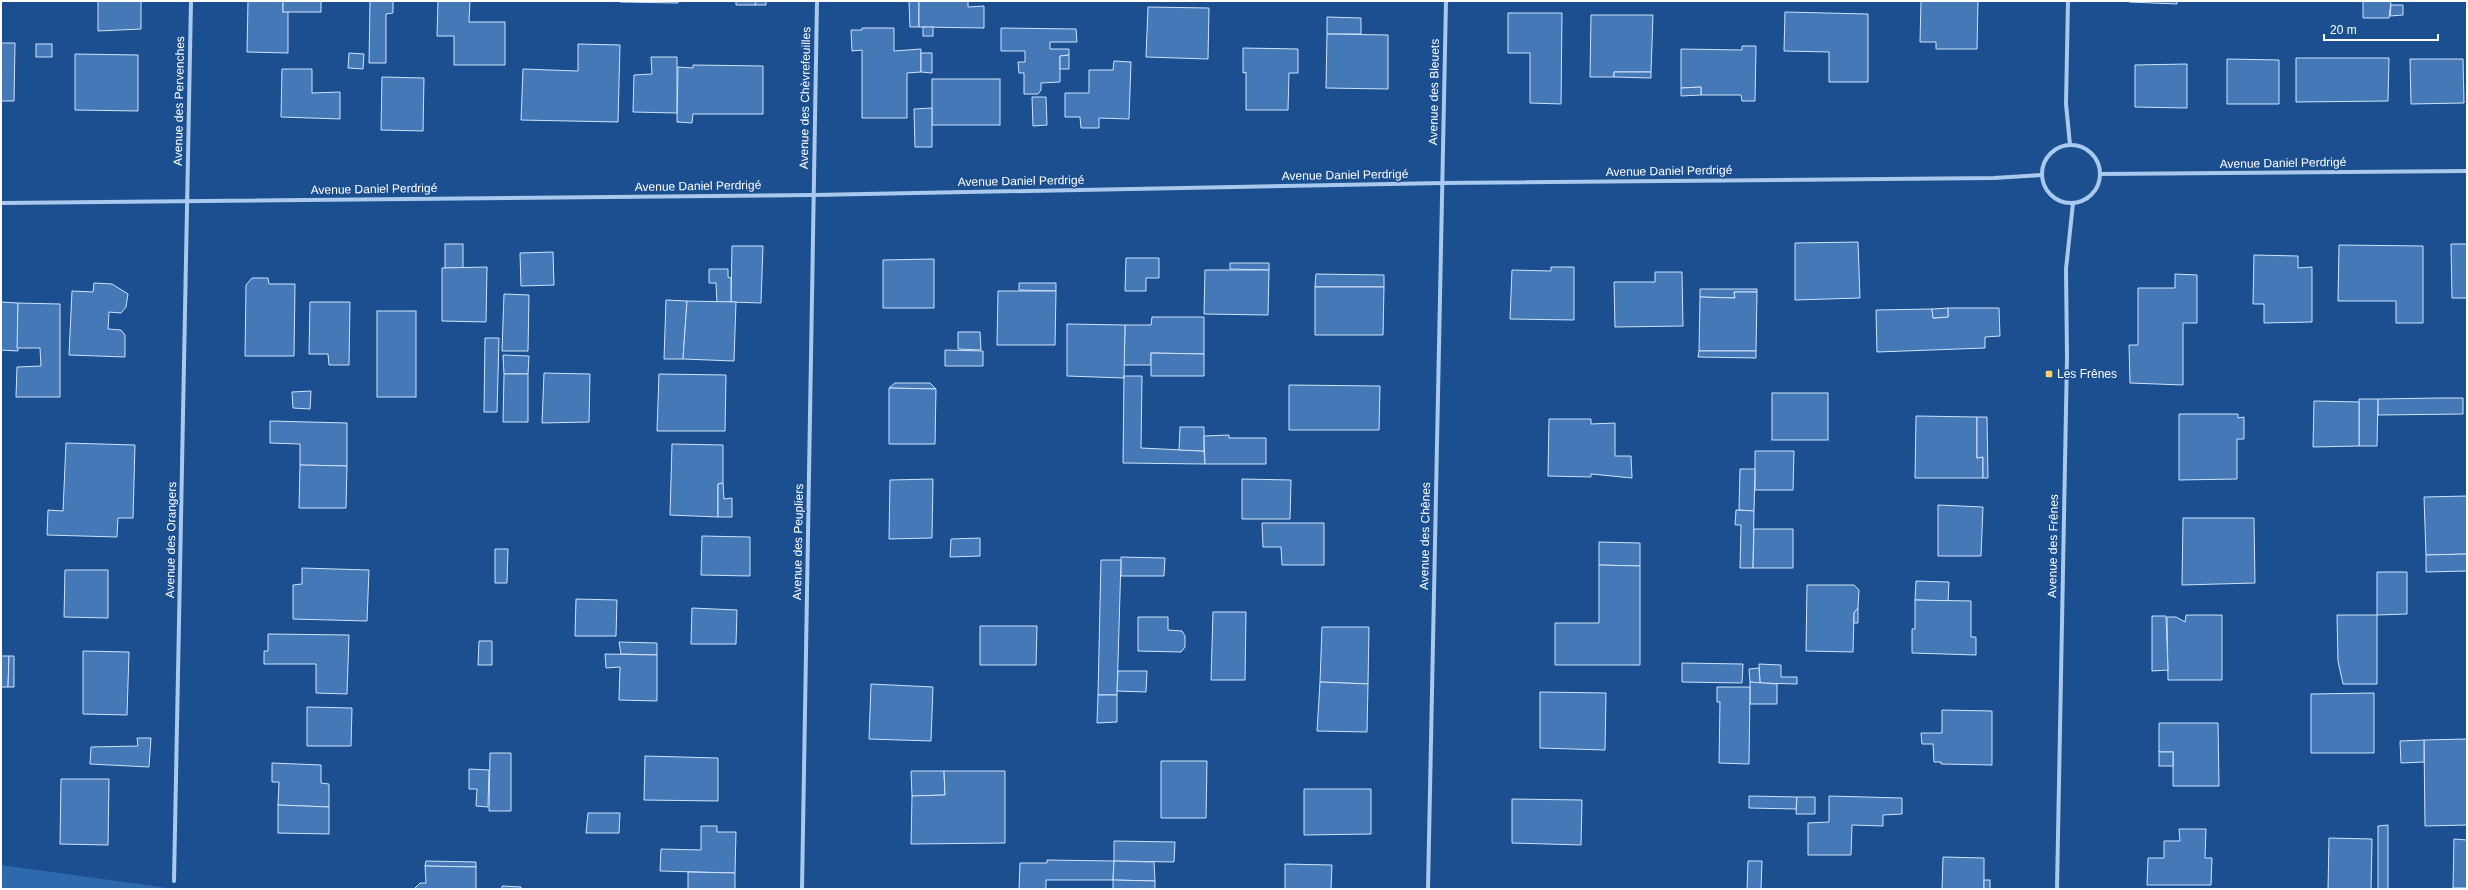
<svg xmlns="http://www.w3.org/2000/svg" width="2468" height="890" viewBox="0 0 2468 890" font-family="Helvetica,sans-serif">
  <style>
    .green { fill: #2e69ad }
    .building { fill: #4478b7; stroke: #cfe3fa }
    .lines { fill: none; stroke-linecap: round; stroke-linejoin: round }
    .minor { stroke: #a9c9ee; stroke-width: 4 }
    .poi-dot { fill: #ffd166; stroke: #1b4f8f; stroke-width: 1.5 }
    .labels { text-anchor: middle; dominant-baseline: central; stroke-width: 3.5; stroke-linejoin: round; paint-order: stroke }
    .street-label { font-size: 12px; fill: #fff; stroke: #1b4f8f }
    .poi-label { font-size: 12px; fill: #fff; stroke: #1b4f8f; text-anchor: start }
  </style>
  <rect width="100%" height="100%" fill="#1b4f8f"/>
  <path class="green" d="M1 865 175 889H1Z"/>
  <g class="building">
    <path d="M98 1H141V29L98 31Z"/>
    <path d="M248 1H283V12L288 11V53L247 52Z"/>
    <rect x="283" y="1" width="38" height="11"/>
    <path d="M370 1H393V13L386 14V63H369Z"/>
    <path d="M438 1H470L469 22H505V65H454V36H437Z"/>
    <path d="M620 1H678V3L620 2Z"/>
    <path d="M736 1H756L755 5H736Z"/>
    <path d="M756 1H766V5H755Z"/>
    <path d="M909 1H919V27H910Z"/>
    <path d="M919 1H968V7L984 6V28L919 27Z"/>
    <path d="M1921 1H1978L1977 49H1936V42H1920Z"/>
    <path d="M2129 1H2177V4L2129 2Z"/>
    <path d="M2363 1H2391L2389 18H2363Z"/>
    <path d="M2391 5H2403V15L2390 16Z"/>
    <path d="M1148 7 1209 8 1208 59 1146 57Z"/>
    <path d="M1785 12 1868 14V82H1829V52L1784 51Z"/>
    <path d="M1508 13H1562L1561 104 1530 103V53H1508Z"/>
    <path d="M1591 15H1653L1651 72H1614V77H1590Z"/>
    <path d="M1327 17 1361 18V34H1327Z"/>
    <rect x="923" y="27" width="10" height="9"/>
    <path d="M862 28H894V51L921 49V72L907 73V118H862V50L852 51 851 30H862Z"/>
    <path d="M1001 28 1076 29 1077 42H1050V49H1069V55L1060 56V82L1041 83V90L1038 94H1024V73H1019L1018 62H1025V51H1001Z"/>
    <path d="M1327 34 1388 35V89L1326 88Z"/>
    <path d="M1 43H15L14 101H1Z"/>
    <rect x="36" y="44" width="16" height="13"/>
    <path d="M578 44 620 45 618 122 521 120 523 69 578 71Z"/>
    <path d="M1742 46H1756L1755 101H1742L1741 95H1701V87L1681 88V49L1742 50Z"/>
    <path d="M1243 48 1298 49V73H1289L1288 110H1246V72L1243 73Z"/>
    <path d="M349 53 364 54 363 69 348 68Z"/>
    <path d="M921 53H932V73L921 72Z"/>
    <path d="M75 54 138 55V111L75 110Z"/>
    <path d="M1069 55V69H1060V56Z"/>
    <path d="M651 57H677V113L633 112 634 75 652 74Z"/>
    <path d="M2296 58H2389L2388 101 2296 102Z"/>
    <path d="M2227 59 2279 60V104H2227Z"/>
    <path d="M2410 59H2463L2464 103 2411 104Z"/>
    <path d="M1114 61 1131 62 1129 119 1099 118V128H1081L1080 117H1065V93H1089V70H1113Z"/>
    <path d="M2187 64V108L2135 107V65Z"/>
    <path d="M693 65 763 66V114H693L692 123 677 122 678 67 693 68Z"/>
    <path d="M282 69H312V93L340 92V119L281 117Z"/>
    <path d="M1614 72H1651V78L1614 77Z"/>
    <path d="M382 77 424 78 423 131 381 130Z"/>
    <rect x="932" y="79" width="68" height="46"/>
    <path d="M1701 87V95L1681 96V88Z"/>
    <path d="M1032 97H1046L1047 125 1033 126Z"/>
    <path d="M932 108V147H915L914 109Z"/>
    <path d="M1858 242 1860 298 1795 300V243Z"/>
    <rect x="445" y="244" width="18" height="24"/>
    <path d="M2451 244H2467V298H2452Z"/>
    <path d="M2339 245 2423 246V323H2396V301H2338Z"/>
    <path d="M732 246H763L761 303 731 302Z"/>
    <path d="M553 252 554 285 521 286 520 253Z"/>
    <path d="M2254 255 2298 256V268L2312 267V322L2264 323V304H2253Z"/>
    <path d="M1126 258H1159V278H1146V291H1125Z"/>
    <path d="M934 259V308H883V260Z"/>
    <path d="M1230 263H1269V270L1230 269Z"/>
    <path d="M487 267 486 322 442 321V268Z"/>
    <path d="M1551 267H1574V320L1510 319 1512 270 1551 271Z"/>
    <path d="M709 269H728V277L731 278V302H717L716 283H709Z"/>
    <path d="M1205 270H1269L1268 315 1204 314Z"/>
    <path d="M1655 272H1682L1683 326 1615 327 1614 282H1655Z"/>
    <path d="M1316 274 1384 275V287H1315Z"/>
    <path d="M2175 274 2197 275V323H2183V385L2130 383 2129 345H2138V288H2175Z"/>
    <path d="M252 278H268L269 284H295L294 356H245L246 285Z"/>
    <path d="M94 283 112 284 128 294 126 307 121 313 109 312 108 329 121 330 125 335V357L69 355 72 291 93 292Z"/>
    <path d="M1019 283H1056V291L1019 290Z"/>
    <path d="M1315 287H1384L1383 335H1315Z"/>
    <path d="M1700 289H1757V292H1734L1735 298 1700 297Z"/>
    <path d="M998 291H1056L1055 345H997Z"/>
    <path d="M1734 292H1757L1756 351H1699L1700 297 1735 298Z"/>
    <path d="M504 294 529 295 528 351H502Z"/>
    <path d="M666 300 687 301 683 359H664Z"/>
    <path d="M687 301 736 302 734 361 683 359Z"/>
    <path d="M1 302 18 303V351L1 350Z"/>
    <path d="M310 302H350L349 365H329L328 354H309Z"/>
    <path d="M18 303 60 304V397H16L17 367 41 366 40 348H17Z"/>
    <path d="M1948 308H1999L2000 336 1985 337V348L1877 352 1876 310 1932 309 1933 318 1948 317Z"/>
    <path d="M1948 308V317L1933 318 1932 309Z"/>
    <rect x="377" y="311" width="39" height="86"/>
    <path d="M1152 317H1204V354L1151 353V365H1124L1125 325H1151Z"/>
    <path d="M1067 324 1125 325 1124 378 1067 376Z"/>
    <path d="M958 332H980L981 350 958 349Z"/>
    <path d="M485 338H499L497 412H484Z"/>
    <path d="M945 350 983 351V366H945Z"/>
    <path d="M1699 351H1756V358L1698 357Z"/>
    <path d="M1151 353 1204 354V376H1151Z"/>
    <path d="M503 355 529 356 528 374H504Z"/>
    <path d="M544 373 590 374 589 422 542 423Z"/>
    <path d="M504 374H528V422H503Z"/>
    <path d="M659 374 726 375 725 431H657Z"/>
    <path d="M1124 376H1142L1141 448 1204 451 1205 464 1123 463Z"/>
    <path d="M895 383H930L936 389 889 388Z"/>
    <path d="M1289 385 1380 386 1379 430H1289Z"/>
    <path d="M889 388 936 389 935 444H889Z"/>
    <path d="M311 391 310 409 293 408 292 392Z"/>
    <rect x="1772" y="393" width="56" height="47"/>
    <path d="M2438 398H2463V414L2378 415V399Z"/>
    <path d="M2359 399H2378L2377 446H2359Z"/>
    <path d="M2314 401 2359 402V446L2313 447Z"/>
    <path d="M2179 414H2238V418L2244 417V439H2237V479L2179 480Z"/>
    <path d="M1916 416 1977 417V458L1983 457V478H1915Z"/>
    <path d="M1977 417H1987L1988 478H1983V457L1977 458Z"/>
    <path d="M1549 419H1591V424L1615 423V456H1631L1632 478 1591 474V477L1548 476Z"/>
    <path d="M270 421 347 423V466L300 465V444L270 443Z"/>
    <path d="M1180 427H1204V451L1179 450Z"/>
    <path d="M1229 435V438H1266V464H1205L1204 436Z"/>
    <path d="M66 443 135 445 133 518H118L117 537 47 535 48 510 63 511Z"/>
    <path d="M672 444 723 445V483L718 484V517L670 515Z"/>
    <path d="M1755 451H1794L1793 490H1755Z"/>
    <path d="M300 465 347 466 346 508H299Z"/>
    <path d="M1740 469H1755L1754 511 1739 510Z"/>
    <path d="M933 479 932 538 889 539 890 480Z"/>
    <path d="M1242 479 1291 480 1290 519H1242Z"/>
    <path d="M723 483 724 499 732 498V517H718V484Z"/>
    <path d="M2467 496V554L2426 555 2424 497Z"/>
    <path d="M1938 505 1983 507 1981 556H1938Z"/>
    <path d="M1736 510 1754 511 1753 568H1740L1741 525H1735Z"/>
    <path d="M2183 518H2254L2255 583 2182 585Z"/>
    <path d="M1262 523H1324V565H1282L1281 547H1263Z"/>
    <path d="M1754 529H1793V568H1753Z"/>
    <path d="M702 536 750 537V576L701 575Z"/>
    <path d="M980 538V556L950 557 951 539Z"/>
    <path d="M1599 542 1640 543V566L1599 565Z"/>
    <path d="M495 549H508L507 583H495Z"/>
    <path d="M2467 554V571L2426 572V555Z"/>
    <path d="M1121 557 1165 558 1164 576H1121Z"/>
    <path d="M1101 560H1121L1117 695H1098Z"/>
    <path d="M1599 565 1640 566V665H1555V623H1599Z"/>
    <path d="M302 568 369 570 367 621 293 619V585L302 584Z"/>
    <path d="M65 570H108V618L64 617Z"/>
    <path d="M2377 572H2407V614L2377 615Z"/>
    <path d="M1916 581 1949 582 1948 601 1915 600Z"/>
    <path d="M1807 585H1854L1859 590 1858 608 1854 613 1853 652 1806 651Z"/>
    <path d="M576 599 617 600 616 636H575Z"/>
    <path d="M1915 600 1971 601V637H1976V655L1912 653V629H1915Z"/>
    <path d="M692 608 737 610 736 644H691Z"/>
    <path d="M1858 608V623H1854V613Z"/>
    <path d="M1213 612H1246L1245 680H1211Z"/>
    <path d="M2186 615H2222V680H2168L2167 617H2176L2185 622Z"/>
    <path d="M2337 615H2377V684H2343L2338 661Z"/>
    <path d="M2152 616H2166L2168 670 2152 671Z"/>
    <path d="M1138 617H1168V630L1182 631 1185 636V647L1181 652 1138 651Z"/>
    <path d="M980 626H1037L1036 665H980Z"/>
    <path d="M1322 627H1369L1368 684 1320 682Z"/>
    <path d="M268 634 349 635 347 694 316 693V664H264V651H268Z"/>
    <path d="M479 641H492V665H478Z"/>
    <path d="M619 642 657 643V655L621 654Z"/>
    <path d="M83 651 129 652 127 715 83 714Z"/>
    <path d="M605 654 657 655V701L619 700 620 667 606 668Z"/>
    <path d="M1 656H9L8 687H1Z"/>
    <path d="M9 656H14V687H8Z"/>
    <path d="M1682 663 1743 664 1742 683 1682 682Z"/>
    <path d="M1759 664 1781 665V677H1797V684L1760 683Z"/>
    <path d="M1759 668 1760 683 1750 682 1749 669Z"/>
    <path d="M1118 671H1147L1146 692 1117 691Z"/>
    <path d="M1320 682 1368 684 1367 732 1317 731Z"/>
    <path d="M1750 682 1777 684V704H1750Z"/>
    <path d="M871 684 933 687 931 741 869 739Z"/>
    <path d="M1717 687H1750L1749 764 1719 763 1720 702H1717Z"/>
    <path d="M1540 692 1606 693 1605 750 1540 748Z"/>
    <path d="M2374 693V753H2311V694Z"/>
    <path d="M1098 695H1117V722L1097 723Z"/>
    <path d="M307 707 352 708 351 746H307Z"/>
    <path d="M1942 710 1992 711V765L1941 764V762H1934L1933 744H1922L1921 733H1942Z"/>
    <path d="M2159 723H2218L2219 786H2173V752H2159Z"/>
    <path d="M137 738H151L149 767 90 764 91 747 138 746Z"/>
    <path d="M2467 739V825L2425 826 2424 740Z"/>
    <path d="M2424 740V762L2401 763 2400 741Z"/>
    <rect x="2159" y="752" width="14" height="14"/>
    <path d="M490 753H511V811H489Z"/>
    <path d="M645 756 718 758V801L644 800Z"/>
    <path d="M1161 761H1207L1206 818H1161Z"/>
    <path d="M272 763 321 765V783L329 784V807L278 805 279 782H272Z"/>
    <path d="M469 769 489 770 488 807 476 806 477 789H469Z"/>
    <path d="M911 771H944L945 795 912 796Z"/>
    <path d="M944 771H1005V843L911 844 912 796 945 795Z"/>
    <path d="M61 779H109L108 845 60 844Z"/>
    <path d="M1304 789H1371V834L1304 835Z"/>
    <path d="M1749 796 1797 797 1796 809 1749 808Z"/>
    <path d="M1829 796 1902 798V814L1883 815V826L1852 825 1851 855H1808V823L1829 822Z"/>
    <path d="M1797 797H1815V814H1796Z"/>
    <path d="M1512 799 1582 800 1581 845 1512 843Z"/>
    <path d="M278 805 329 807V834L278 833Z"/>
    <path d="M588 813H620L619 833H586Z"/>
    <path d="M2388 825V889H2378V826Z"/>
    <path d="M701 826H717V832H736L735 873 660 871 661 849 701 850Z"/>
    <path d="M2179 829H2206L2205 858H2212L2211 885H2147L2148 858H2164V841H2180Z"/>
    <path d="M2329 838 2372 839 2371 889H2328Z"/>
    <path d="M2454 839 2467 840V888H2453Z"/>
    <path d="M1114 841 1175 842 1174 862 1114 861Z"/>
    <path d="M1943 857 1984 858V889H1942Z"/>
    <path d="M1047 860 1114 861 1113 880H1046V889H1019L1020 863H1047Z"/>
    <path d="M426 861 476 862V867L425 866Z"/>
    <path d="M1114 861 1154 862 1155 881 1113 880Z"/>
    <path d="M1748 861H1762L1761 889H1747Z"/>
    <path d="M1285 864 1332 865 1331 889H1285Z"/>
    <path d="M425 866 476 867V889H414L420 883H426Z"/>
    <path d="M688 872 735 873V889H688Z"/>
    <path d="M1113 880 1155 881V889H1113Z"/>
    <rect x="1984" y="880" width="6" height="9"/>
    <path d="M502 886 521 887V889H502Z"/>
  </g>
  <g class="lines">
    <g class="minor">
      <path d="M2068 1 2066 104 2070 145"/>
      <circle cx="2071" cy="174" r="29"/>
      <path d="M2100 174 2467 171"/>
      <path d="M1 203 813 195 1443 183 1994 178 2042 175"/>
      <path d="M174 881 191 1"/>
      <path d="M802 889 817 1"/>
      <path d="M1428 889 1446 1"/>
      <path d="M2057 889 2067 357 2066 269 2073 203"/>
    </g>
  </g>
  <rect class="poi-dot" x="2045" y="370" width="8" height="8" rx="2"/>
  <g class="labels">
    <g class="street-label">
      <text transform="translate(1434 92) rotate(-89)">Avenue des Bleuets</text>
      <text transform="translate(805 98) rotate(-89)">Avenue des Chèvrefeuilles</text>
      <text transform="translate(179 101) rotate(-89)">Avenue des Pervenches</text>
      <text transform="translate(2283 163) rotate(-1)">Avenue Daniel Perdrigé</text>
      <text transform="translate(1669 171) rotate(-1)">Avenue Daniel Perdrigé</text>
      <text transform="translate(1345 175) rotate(-1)">Avenue Daniel Perdrigé</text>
      <text transform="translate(1021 181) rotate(-1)">Avenue Daniel Perdrigé</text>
      <text transform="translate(698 186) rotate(-1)">Avenue Daniel Perdrigé</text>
      <text transform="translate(374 189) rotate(-1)">Avenue Daniel Perdrigé</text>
      <text transform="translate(1425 536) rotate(-89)">Avenue des Chênes</text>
      <text transform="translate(171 540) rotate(-89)">Avenue des Orangers</text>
      <text transform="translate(798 542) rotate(-89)">Avenue des Peupliers</text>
      <text transform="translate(2053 546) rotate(-89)">Avenue des Frênes</text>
    </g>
    <g class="poi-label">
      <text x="2057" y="374">Les Frênes</text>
    </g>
  </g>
  <rect width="2468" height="890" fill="none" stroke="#ffffff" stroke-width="4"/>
  <path d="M2324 34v6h114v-6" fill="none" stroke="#ffffff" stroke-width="2"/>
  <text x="2330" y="34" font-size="12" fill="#ffffff" stroke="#1b4f8f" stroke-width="3" paint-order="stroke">20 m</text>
</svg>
